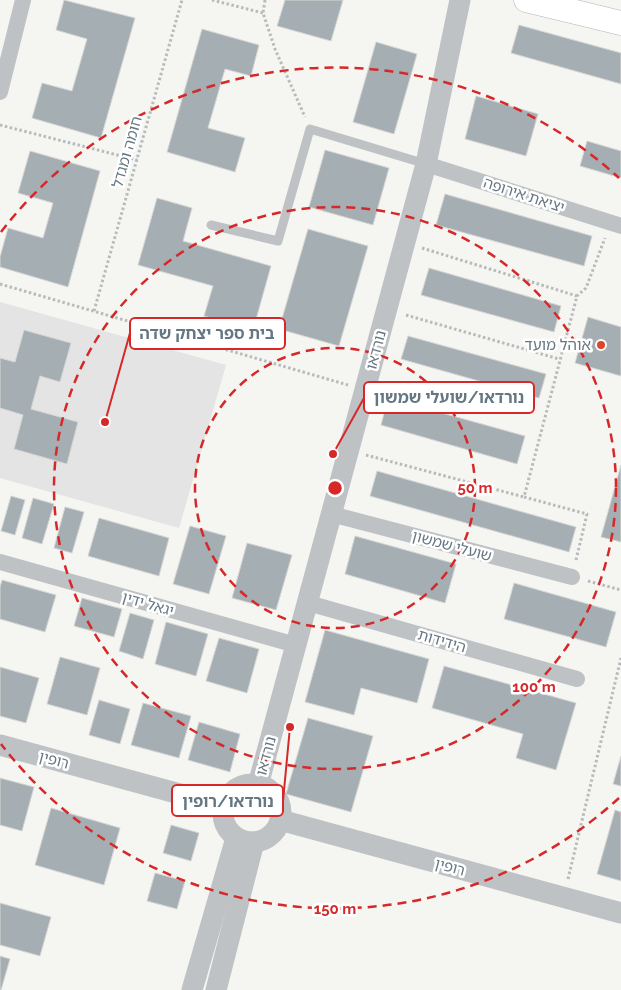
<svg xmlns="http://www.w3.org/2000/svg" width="621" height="990" viewBox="0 0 621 990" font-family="Raleway,'Noto Sans Hebrew',sans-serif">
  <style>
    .built { fill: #e3e4e3 }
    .building { fill: #a5aeb3; stroke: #d6d6d4 }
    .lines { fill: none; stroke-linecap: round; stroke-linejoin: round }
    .secondary-casing { stroke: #b0b6ba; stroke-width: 25 }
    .path { stroke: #b8bbbd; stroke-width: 3; stroke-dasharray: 2.5 2.5; stroke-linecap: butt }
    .service { stroke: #bec2c5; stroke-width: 9 }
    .minor { stroke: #bec2c5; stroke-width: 16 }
    .tertiary { stroke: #bec2c5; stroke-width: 21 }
    .secondary { stroke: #fff; stroke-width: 24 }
    .ring { fill: none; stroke: #d62828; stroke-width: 2.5; stroke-dasharray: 9 6 }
    .poi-dot { fill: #dc462b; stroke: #fff; stroke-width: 2 }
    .labels { text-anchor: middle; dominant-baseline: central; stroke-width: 5; stroke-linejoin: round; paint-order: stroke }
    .street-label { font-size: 15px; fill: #657782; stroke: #fff }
    .poi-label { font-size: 15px; fill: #657782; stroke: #fff; text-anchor: end }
    .centre { fill: #d62828; stroke: #fff; stroke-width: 2.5 }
    .ring-label { font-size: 15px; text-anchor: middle; font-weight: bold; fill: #d62828; stroke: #fff; stroke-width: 5; stroke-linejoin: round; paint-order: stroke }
    .leader { fill: none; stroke: #d62828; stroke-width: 2 }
    .callout-dot { fill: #d62828; stroke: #fff; stroke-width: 2 }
    .callout { fill: #fff; stroke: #d62828; stroke-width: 2 }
    .callout-label { font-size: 16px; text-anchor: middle; font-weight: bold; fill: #657782 }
  </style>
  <rect width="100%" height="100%" fill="#f5f5f2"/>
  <path class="built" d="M0 302 226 365 179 528 0 478Z"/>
  <g class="building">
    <path d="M64 0 135 18 101 138 32 118 42 83 72 91 87 39 56 30Z"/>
    <path d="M285 0H343L331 41 277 26Z"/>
    <path d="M519 25 621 53V84L511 53Z"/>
    <path d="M202 29 259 45 251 76 225 69 208 128 245 138 235 172 167 152Z"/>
    <path d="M376 42 417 54 394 134 353 122Z"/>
    <path d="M476 96 538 114 526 156 465 139Z"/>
    <path d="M587 141 621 151V178L580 166Z"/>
    <path d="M325 150 389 168 373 225 309 207Z"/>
    <path d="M30 151 100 171 68 287 0 267V257L8 228 43 238 53 203 18 193Z"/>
    <path d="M445 194 592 236 584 266 436 225Z"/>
    <path d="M157 198 192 208 183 241 271 266 253 330 204 316 213 286 138 265Z"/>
    <path d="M308 229 368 246 339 346 279 329Z"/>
    <path d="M429 268 561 306 554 332 421 295Z"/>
    <path d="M588 317 621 327V376L575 363Z"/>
    <path d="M24 330 71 343 60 382 40 376 31 409 78 422 67 464 14 449 23 415 0 408V358L15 362Z"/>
    <path d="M408 336 546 374 539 398 401 359Z"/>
    <path d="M388 398 525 436 517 464 381 425Z"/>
    <path d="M621 465V542L601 537Z"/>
    <path d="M377 471 576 527 569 552 370 496Z"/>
    <path d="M11 496 25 500 15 535 1 531Z"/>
    <path d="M33 498 54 504 42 544 22 538Z"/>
    <path d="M65 507 84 512 72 553 54 548Z"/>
    <path d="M99 518 169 538 159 576 88 556Z"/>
    <path d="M190 526 226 536 209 594 173 584Z"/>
    <path d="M355 536 456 564 445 603 345 574Z"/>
    <path d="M247 543 292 555 276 610 232 598Z"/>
    <path d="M2 580 56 595 45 632 0 619V587Z"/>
    <path d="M514 583 616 612 606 647 504 619Z"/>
    <path d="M82 598 122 609 114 637 74 626Z"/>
    <path d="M130 613 154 620 143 659 119 651Z"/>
    <path d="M166 622 208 634 196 676 155 664Z"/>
    <path d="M325 630 429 659 417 703 361 688 354 715 305 702Z"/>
    <path d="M219 638 259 649 247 693 206 681Z"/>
    <path d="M60 657 100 668 87 715 47 704Z"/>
    <path d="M444 666 576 703 556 770 516 758 523 734 432 708Z"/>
    <path d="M0 667 39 678 26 723 0 716Z"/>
    <path d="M99 700 130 709 120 744 89 735Z"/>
    <path d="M143 703 191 716 179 758 131 745Z"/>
    <path d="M308 718 373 736 351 812 286 794Z"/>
    <path d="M199 722 240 734 230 772 188 760Z"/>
    <path d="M621 756V786L613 784Z"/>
    <path d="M0 778 34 787 22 831 0 825Z"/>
    <path d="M51 808 120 828 104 885 35 865Z"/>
    <path d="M615 810 621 812V881L597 874Z"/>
    <path d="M171 825 199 833 191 861 163 853Z"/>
    <path d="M155 873 185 881 177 909 147 901Z"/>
    <path d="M0 903 51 917 40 956 0 945Z"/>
    <path d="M0 956 10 959 1 990H0Z"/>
  </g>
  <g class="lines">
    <defs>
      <path id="secondary" d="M526 0 621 23"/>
    </defs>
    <use href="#secondary" class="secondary-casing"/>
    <g class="path">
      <path d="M212 0 263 13"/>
      <path d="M265 0 263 13 275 49 305 117"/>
      <path d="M0 125 137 160"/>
      <path d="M422 248 577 296"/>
      <path d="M0 284 348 385"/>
      <path d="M94 311 182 0"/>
      <path d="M406 315 559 359"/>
      <path d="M366 455 524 497"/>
      <path d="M576 560 587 514 524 497 577 296 586 288 605 238"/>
      <path d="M588 581 621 590"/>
      <path d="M568 879 621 658"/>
    </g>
    <path class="service" d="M211 225 278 241 310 129 426 164"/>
    <g class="minor">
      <path d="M0 92 23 0"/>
      <path d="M426 164 621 226"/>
      <path d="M331 514 572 577"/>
      <path d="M0 562 296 645"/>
      <path d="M308 603 577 679"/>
    </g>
    <g class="tertiary">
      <path d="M0 745 224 806"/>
      <circle cx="252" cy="813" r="29"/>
      <path d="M258 785 426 164 460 0"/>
      <path d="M280 820 621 913"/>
      <path d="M192 990 236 838"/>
      <path d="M216 990 254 842"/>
    </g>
    <use href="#secondary" class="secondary"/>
  </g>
  <g class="ring">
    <circle cx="335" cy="488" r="140"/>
    <circle cx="335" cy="488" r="281"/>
    <path d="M619 798A421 421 0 0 1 1 744M1 232A421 421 0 0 1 619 178"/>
  </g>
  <circle class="poi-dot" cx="601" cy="345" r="5"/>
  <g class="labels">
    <g class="street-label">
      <text transform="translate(127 152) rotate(-74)">חומה ומגדל</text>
      <text transform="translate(524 195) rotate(18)">יציאת אירופה</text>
      <text transform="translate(376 350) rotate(-75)">נורדאו</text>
      <text transform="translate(452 546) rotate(15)">שועלי שמשון</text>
      <text transform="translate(148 604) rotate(16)">יגאל ידין</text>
      <text transform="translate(442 641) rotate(16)">הידידות</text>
      <text transform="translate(266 756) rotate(-75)">נורדאו</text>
      <text transform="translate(54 760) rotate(15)">רופין</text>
      <text transform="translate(450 867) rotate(15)">רופין</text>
    </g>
    <g class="poi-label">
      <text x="591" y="345">אוהל מועד</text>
    </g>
  </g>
  <circle cx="335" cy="488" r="8" class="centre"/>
  <g class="ring-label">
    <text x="475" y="493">50 m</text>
    <text x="534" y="692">100 m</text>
    <text x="335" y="914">150 m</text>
  </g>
  <path class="leader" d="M105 422L130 333M333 454L364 398M290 727L283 801"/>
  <g class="callout-dot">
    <circle cx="105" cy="422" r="5"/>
    <circle cx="333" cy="454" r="5"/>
    <circle cx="290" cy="727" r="5"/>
  </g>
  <g class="callout">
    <rect x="130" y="318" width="155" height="31" rx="5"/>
    <rect x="364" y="382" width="170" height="31" rx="5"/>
    <rect x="172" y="785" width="111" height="31" rx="5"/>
  </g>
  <g class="callout-label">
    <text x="207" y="339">בית ספר יצחק שדה</text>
    <text x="449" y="403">נורדאו/שועלי שמשון</text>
    <text x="228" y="807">נורדאו/רופין</text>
  </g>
</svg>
